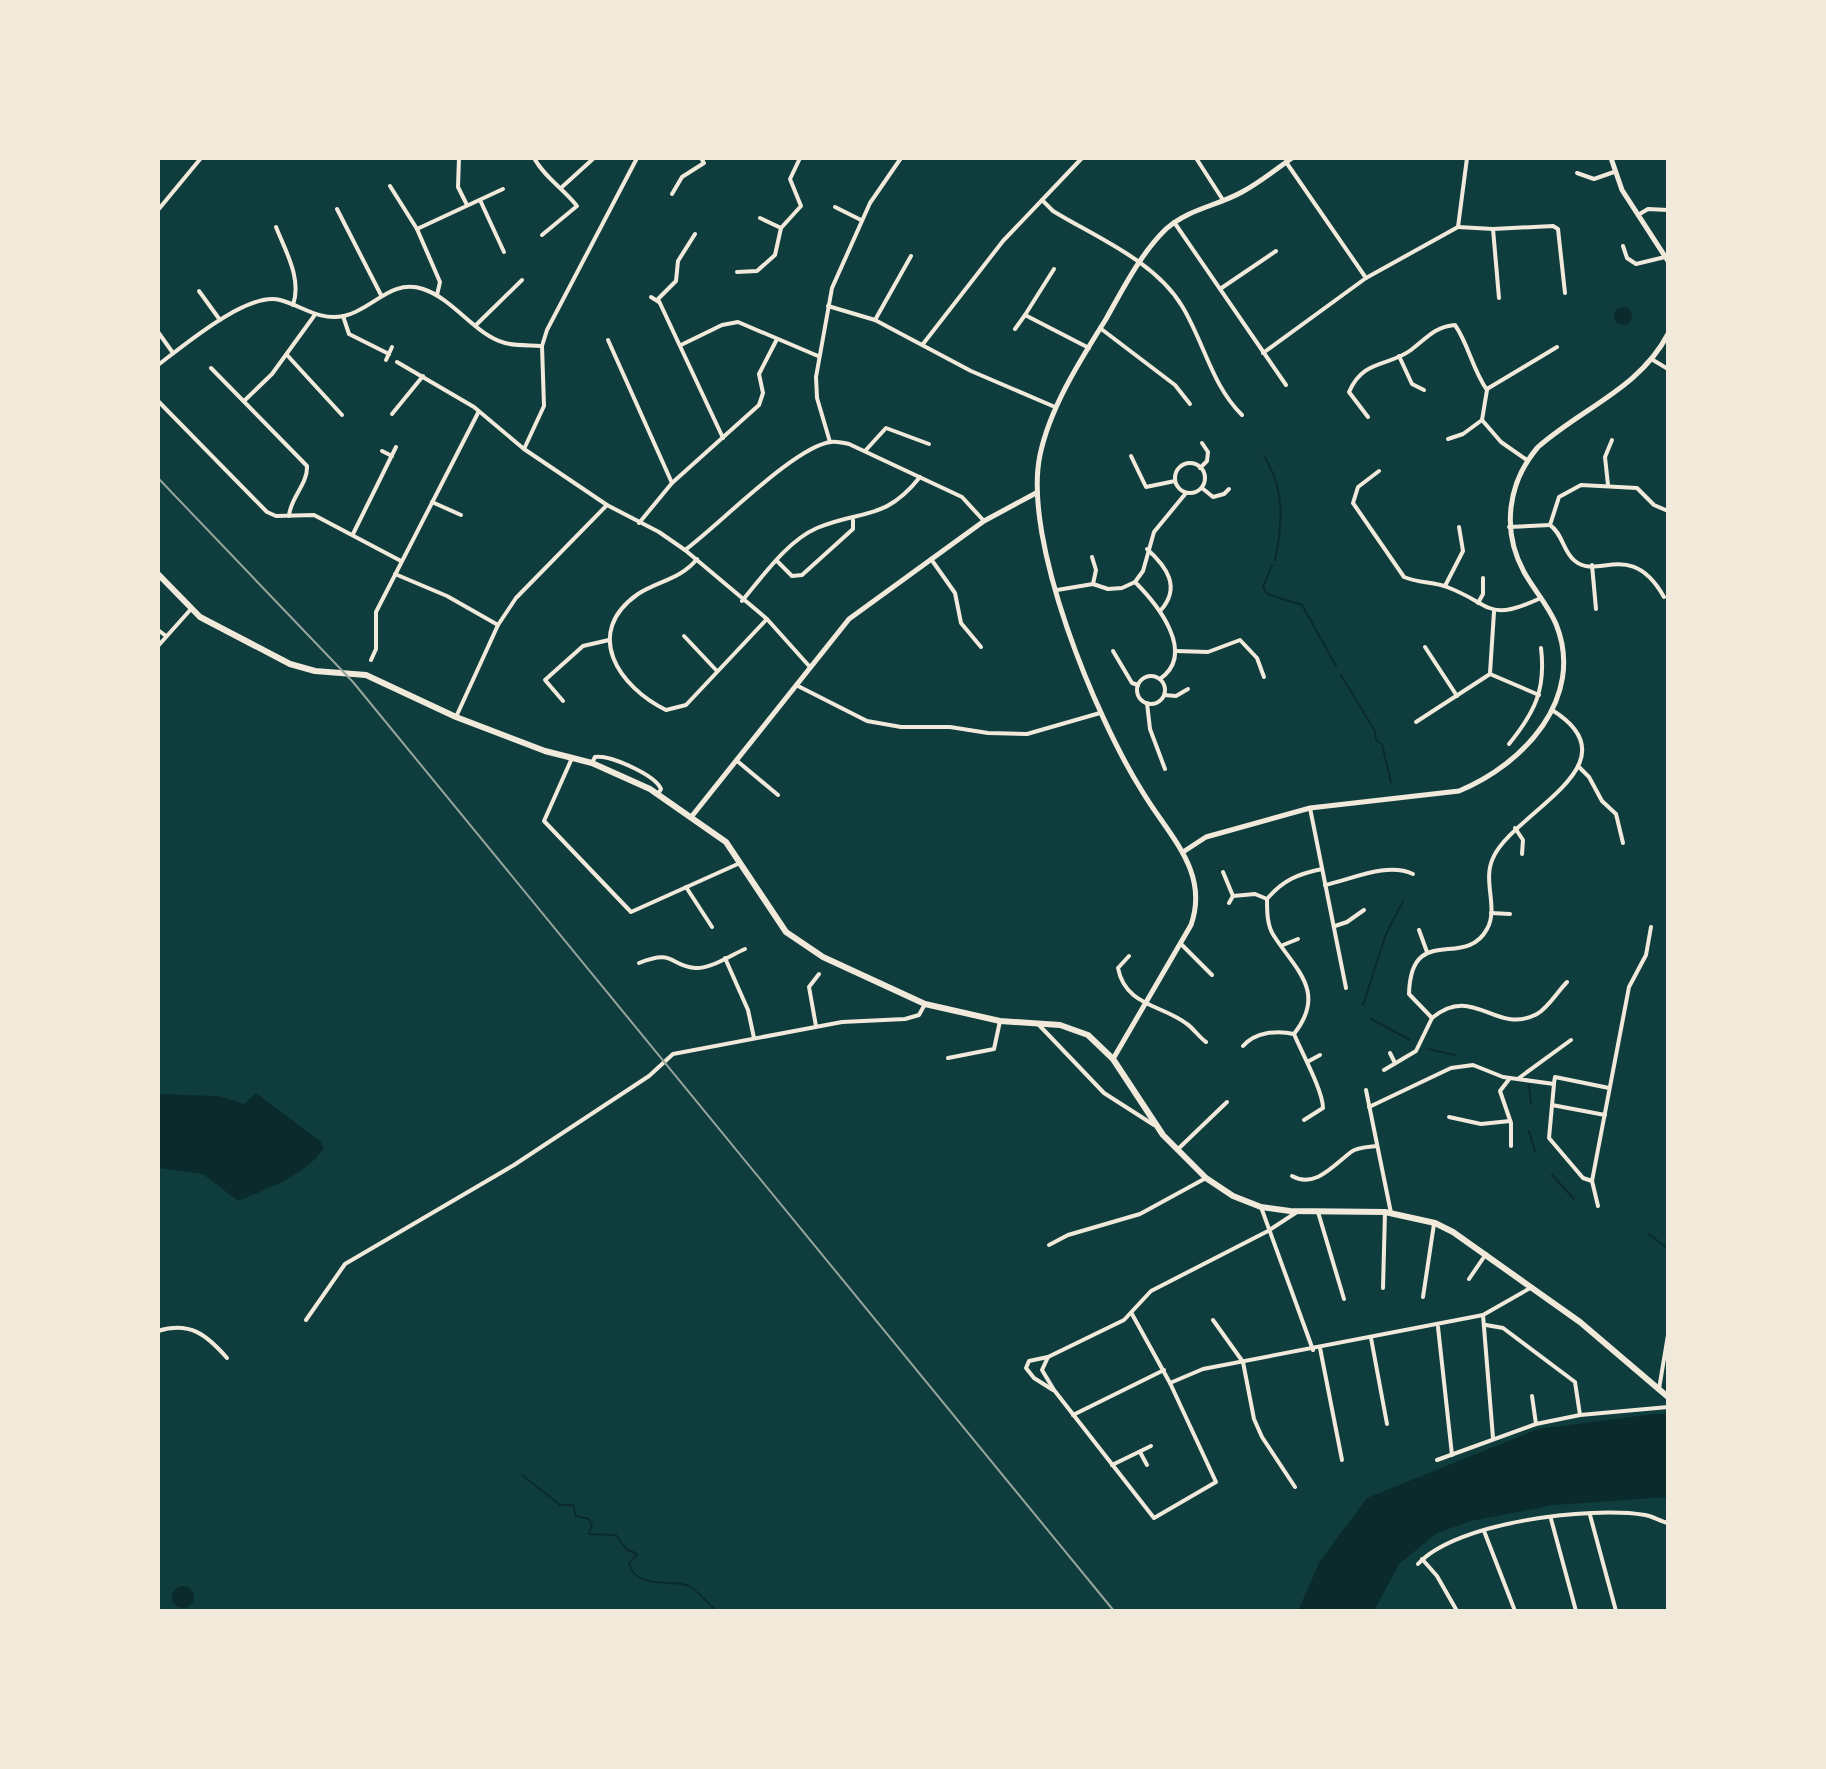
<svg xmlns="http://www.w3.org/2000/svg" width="1826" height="1769" viewBox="0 0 1826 1769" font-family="'Alegreya Sans',sans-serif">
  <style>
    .water { fill: #0a2a2b }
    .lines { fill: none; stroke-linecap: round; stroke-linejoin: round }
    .stream { stroke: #0a2a2b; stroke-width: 2 }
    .minor { stroke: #f1e9da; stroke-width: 4 }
    .tertiary { stroke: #f1e9da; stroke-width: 5 }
    .secondary { stroke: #f1e9da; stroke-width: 6 }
    .rail { stroke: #97a49c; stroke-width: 2 }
  </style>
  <rect width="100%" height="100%" fill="#0f3d3e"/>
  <g class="water">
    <circle cx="1623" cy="316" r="9"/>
    <path d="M256 1093 320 1141 324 1148C306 1175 267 1189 238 1201L203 1174 158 1168V1094L219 1096 244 1104Z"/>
    <path d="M1654 1414H1668V1497L1554 1505 1471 1521 1437 1533 1399 1564 1374 1611H1298L1320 1561 1367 1498 1538 1429Z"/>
    <circle cx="183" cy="1597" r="11"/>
  </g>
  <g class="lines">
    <g class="stream">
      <path d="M1264 456C1285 490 1283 522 1275 560"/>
      <path d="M1272 565 1263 587 1267 594 1302 605 1336 666"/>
      <path d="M1341 675 1375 731 1376 740 1382 744 1391 782"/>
      <path d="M1363 1005 1386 934 1403 901"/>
      <path d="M1371 1019 1410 1040"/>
      <path d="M1428 1049 1455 1055"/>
      <path d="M1529 1085 1531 1104"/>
      <path d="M1529 1131 1535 1151"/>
      <path d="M1552 1175 1574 1199"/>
      <path d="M1649 1234 1668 1249"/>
      <path d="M522 1475 560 1505H573L576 1516 589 1519 592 1525 589 1534 616 1535 626 1549 637 1554 629 1564C638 1591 670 1578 689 1586 698 1591 708 1604 717 1611"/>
    </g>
    <g class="minor">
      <path d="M459 158 458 187 467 205"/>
      <path d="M534 158C545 178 563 188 577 206L542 235"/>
      <path d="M1196 158 1223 200"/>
      <path d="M1286 162 1366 278"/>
      <path d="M1577 173 1594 179 1614 172"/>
      <path d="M390 186 417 229 440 282 437 295"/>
      <path d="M562 187 594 158"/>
      <path d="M672 194 682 177 704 163 701 158"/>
      <path d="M480 200 504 252"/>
      <path d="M1042 200 1053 211C1097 238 1155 261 1182 306 1204 342 1212 386 1242 415"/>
      <path d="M835 207 861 220"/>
      <path d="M337 209 381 295"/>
      <path d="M158 210 201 158"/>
      <path d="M1638 215 1648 209 1668 210"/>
      <path d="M760 218 781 228"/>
      <path d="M1174 222 1286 385"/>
      <path d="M276 227C286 252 302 279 293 305"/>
      <path d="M1458 227 1493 229 1553 226 1558 229 1565 293"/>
      <path d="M1458 227 1467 158"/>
      <path d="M417 229 503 189"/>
      <path d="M1493 229 1499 298"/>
      <path d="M695 234 678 261 676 281 658 299 723 438"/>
      <path d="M1623 246 1627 258 1636 264 1665 257"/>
      <path d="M1054 269 1025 315 1089 348"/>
      <path d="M737 272 757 271 775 255 781 228 801 206 790 179 800 158"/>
      <path d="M1220 289 1276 251"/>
      <path d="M199 291 220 320"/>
      <path d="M651 297 659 302"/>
      <path d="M828 306 875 320 971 371 1055 407"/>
      <path d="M343 316 349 334 389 354"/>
      <path d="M875 320 911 256"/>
      <path d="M477 324 522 280"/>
      <path d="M1100 328 1175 385 1190 404"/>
      <path d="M1015 329 1025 315"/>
      <path d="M158 332 173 353"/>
      <path d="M608 340 672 483"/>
      <path d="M923 344 1003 241 1082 158"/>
      <path d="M681 345 722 325 738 322 818 356"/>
      <path d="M1263 353 1366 278 1458 227"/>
      <path d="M287 355 342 415"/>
      <path d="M1399 356 1412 384 1424 390"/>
      <path d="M386 360 392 347"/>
      <path d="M1653 360 1668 369"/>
      <path d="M397 362 474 407 524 449 607 505 659 532 685 550 767 619 810 667"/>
      <path d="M158 365C183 346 248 291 280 300 303 306 318 321 344 316 372 310 391 278 423 289 454 299 475 335 505 343 517 346 530 345 542 346"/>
      <path d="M211 368 307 466C308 484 290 498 289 516"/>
      <path d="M1487 389 1557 347"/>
      <path d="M158 401 267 512 276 516 314 515 401 561"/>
      <path d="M244 401 272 374 314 316"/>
      <path d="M392 414 423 376"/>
      <path d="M1368 417 1349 392C1363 359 1388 367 1411 350 1427 338 1434 327 1455 325 1469 345 1472 369 1487 390L1482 420 1501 442 1527 460"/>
      <path d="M1448 439 1463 434 1482 420"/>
      <path d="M830 442 817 398 816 377 832 288 870 203 901 158"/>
      <path d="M524 449 544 406 542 346 547 330 637 158"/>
      <path d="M382 451 392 456"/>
      <path d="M865 451 886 428 929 444"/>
      <path d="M1131 456 1146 487 1175 481"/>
      <circle cx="1190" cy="478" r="15"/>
      <path d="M1200 468 1207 461 1208 452 1202 443"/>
      <path d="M1379 471 1358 487 1353 503 1404 577C1418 583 1434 582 1447 587 1494 605 1486 623 1541 598"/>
      <path d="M1608 485 1605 457 1612 440"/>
      <path d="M1202 488 1213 497 1224 494 1229 489"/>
      <path d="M432 502 461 515"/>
      <path d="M639 523 672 483 759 405 763 393 759 374 777 339"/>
      <path d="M1509 527 1550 525"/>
      <path d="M353 534 396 447"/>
      <path d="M1147 549C1167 567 1181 587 1161 610"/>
      <path d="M685 550C718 526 795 446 831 442 836 441 844 443 849 444L962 497 984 521"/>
      <path d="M1092 557 1096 570 1093 584"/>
      <path d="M697 559C681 579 658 581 638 594 582 633 619 687 666 710L686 705 766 620"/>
      <path d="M931 559 955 593 961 623 981 647"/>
      <path d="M777 561 792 576 802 575 853 529V520"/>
      <path d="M1592 565 1596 609"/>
      <path d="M395 574 447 596 498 625"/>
      <path d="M1135 582C1157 604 1197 653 1160 679"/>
      <path d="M1445 586 1463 551 1459 527"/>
      <path d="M1057 590 1093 584 1108 589 1122 588 1135 582 1143 571 1154 532 1186 493"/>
      <path d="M1664 597C1631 539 1598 580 1575 561 1563 552 1563 534 1550 525L1559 497 1581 485 1637 488 1654 505 1668 511"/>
      <path d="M742 601C763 576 787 541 817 528 862 509 884 522 920 477"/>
      <path d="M1478 603 1483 594V578"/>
      <path d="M158 630 166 636"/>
      <path d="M684 636 717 671"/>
      <path d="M158 646 191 609"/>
      <path d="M1425 647 1457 696"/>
      <path d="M1113 651 1132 683 1138 685"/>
      <path d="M1176 651 1208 652 1240 640 1257 658 1264 677"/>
      <path d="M371 660 376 649V612L478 413"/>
      <path d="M1490 673 1494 612"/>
      <path d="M1490 674 1539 695"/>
      <circle cx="1151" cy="690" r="14"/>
      <path d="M796 685 867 721 901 727H950L988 733 1027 734 1100 713"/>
      <path d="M1164 695 1176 696 1188 689"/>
      <path d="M563 701 545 680 583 646 609 640"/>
      <path d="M1147 703 1150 729 1165 769"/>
      <path d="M456 717 498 625 516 598 607 505"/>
      <path d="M1416 722 1490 674"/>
      <path d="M1509 744C1535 712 1546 689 1541 648"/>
      <path d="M572 758 544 821 631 912 740 863"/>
      <path d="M736 760 778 795"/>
      <path d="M592 763 595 757C611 755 655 775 661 789L658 794"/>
      <path d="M1578 766 1589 777 1602 801 1616 814 1623 843"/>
      <path d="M1310 808 1346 988"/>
      <path d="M1515 828 1523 840 1522 854"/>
      <path d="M1223 872 1233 896"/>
      <path d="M1325 885C1353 879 1387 862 1413 874"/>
      <path d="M686 887 712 927"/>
      <path d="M1229 903 1233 896 1255 894 1267 899"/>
      <path d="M1491 913 1510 914"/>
      <path d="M1335 926 1347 922 1364 910"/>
      <path d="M1419 930 1427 952"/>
      <path d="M1181 944 1212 975"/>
      <path d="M1283 945 1298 939"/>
      <path d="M1129 956 1118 968C1125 1006 1163 1005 1187 1024 1194 1029 1199 1037 1206 1042"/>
      <path d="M725 958 748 1010 754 1038"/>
      <path d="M639 963C675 949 668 965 695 968 711 969 731 955 745 949"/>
      <path d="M1432 1018C1474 983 1495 1036 1537 1014 1548 1008 1558 991 1567 982"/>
      <path d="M1039 1025 1104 1093 1154 1125"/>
      <path d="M816 1026 809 987 819 974"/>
      <path d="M1243 1046C1255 1032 1277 1030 1294 1034"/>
      <path d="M1390 1053 1395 1063"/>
      <path d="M948 1058 994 1049 1000 1021"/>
      <path d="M1309 1061 1320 1055"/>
      <path d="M1384 1070 1416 1051 1432 1018 1409 994C1411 922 1465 970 1487 929 1499 908 1482 881 1493 858 1513 812 1639 764 1552 710"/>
      <path d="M1510 1078 1500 1091 1511 1123V1146"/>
      <path d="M1519 1078 1571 1040"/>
      <path d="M1554 1083 1555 1077 1609 1088"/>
      <path d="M1554 1084 1549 1138 1583 1178 1592 1181 1629 987 1646 955 1651 927"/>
      <path d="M1366 1090 1391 1213"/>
      <path d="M1552 1105 1605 1115"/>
      <path d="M1369 1107 1451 1068 1473 1065 1503 1077 1554 1084"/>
      <path d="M1449 1117 1481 1124 1510 1121"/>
      <path d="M1304 1120 1323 1108C1323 1091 1302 1053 1294 1034 1327 992 1296 970 1274 936 1267 926 1267 911 1267 899 1283 880 1298 874 1322 869"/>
      <path d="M1177 1150 1227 1102"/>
      <path d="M1292 1176C1315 1189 1334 1165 1351 1152 1357 1147 1368 1147 1377 1146"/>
      <path d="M1592 1181 1598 1206"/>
      <path d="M1261 1207 1313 1350"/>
      <path d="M1318 1212 1344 1299"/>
      <path d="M1049 1245 1068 1235 1140 1214 1206 1178"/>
      <path d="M1469 1279 1486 1254"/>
      <path d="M1383 1288 1385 1212"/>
      <path d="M1423 1297 1434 1224"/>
      <path d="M1483 1315 1493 1438"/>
      <path d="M306 1320 345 1264 514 1165 649 1076 673 1054 842 1022 905 1019 919 1015 925 1004"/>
      <path d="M1213 1320 1243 1362 1254 1419 1262 1437 1295 1487"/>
      <path d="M1486 1325 1503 1328 1575 1382 1580 1415"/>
      <path d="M1438 1327 1452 1455"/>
      <path d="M158 1331C190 1321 207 1335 227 1358"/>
      <path d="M1371 1338 1387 1424"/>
      <path d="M1320 1348 1342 1460"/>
      <path d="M1048 1357 1042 1370 1054 1390 1154 1518 1216 1482 1170 1383 1132 1314"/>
      <path d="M1170 1383 1203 1369 1483 1315 1532 1287"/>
      <path d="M1659 1389 1668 1335"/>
      <path d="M1053 1390 1034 1378 1026 1368 1029 1361 1048 1357 1124 1320 1151 1291 1268 1231 1297 1212"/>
      <path d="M1532 1396 1536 1424"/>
      <path d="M1073 1415 1164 1370"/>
      <path d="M1140 1452 1147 1465"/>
      <path d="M1437 1460 1536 1424 1580 1415 1668 1407"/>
      <path d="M1112 1465 1151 1446"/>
      <path d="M1590 1515 1616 1611"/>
      <path d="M1551 1519 1576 1611"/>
      <path d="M1484 1531 1515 1611"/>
      <path d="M1422 1559 1437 1576 1457 1611"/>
      <path d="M1418 1564C1456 1522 1590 1506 1645 1515 1652 1516 1660 1521 1668 1523"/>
    </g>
    <g class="tertiary">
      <path d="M1611 158 1622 190 1668 261"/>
      <path d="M692 816 849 619 984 521 1036 493"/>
      <path d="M1183 852 1206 837 1310 808 1459 791C1523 765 1586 698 1556 624 1548 605 1534 590 1524 572 1501 530 1508 482 1538 447 1582 408 1640 388 1668 334"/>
      <path d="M1113 1059 1191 925C1210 871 1168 835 1142 791 1096 718 1022 540 1040 455 1050 407 1081 359 1106 319 1123 289 1141 253 1166 229 1188 209 1217 206 1242 192 1259 183 1275 170 1292 158"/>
    </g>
    <path class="secondary" d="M158 574 200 617 290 664 315 671 366 675 456 717 545 751 592 763 650 789 726 842 786 932 823 957 925 1004 1000 1021 1060 1025 1088 1035 1113 1059 1163 1135 1206 1178 1233 1196 1261 1207 1290 1211 1385 1212 1435 1223 1453 1232 1580 1322 1668 1397"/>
    <path class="rail" d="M158 478 353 682 1114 1611"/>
  </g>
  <rect width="1826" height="1769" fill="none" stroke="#f1e9da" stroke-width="320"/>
</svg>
